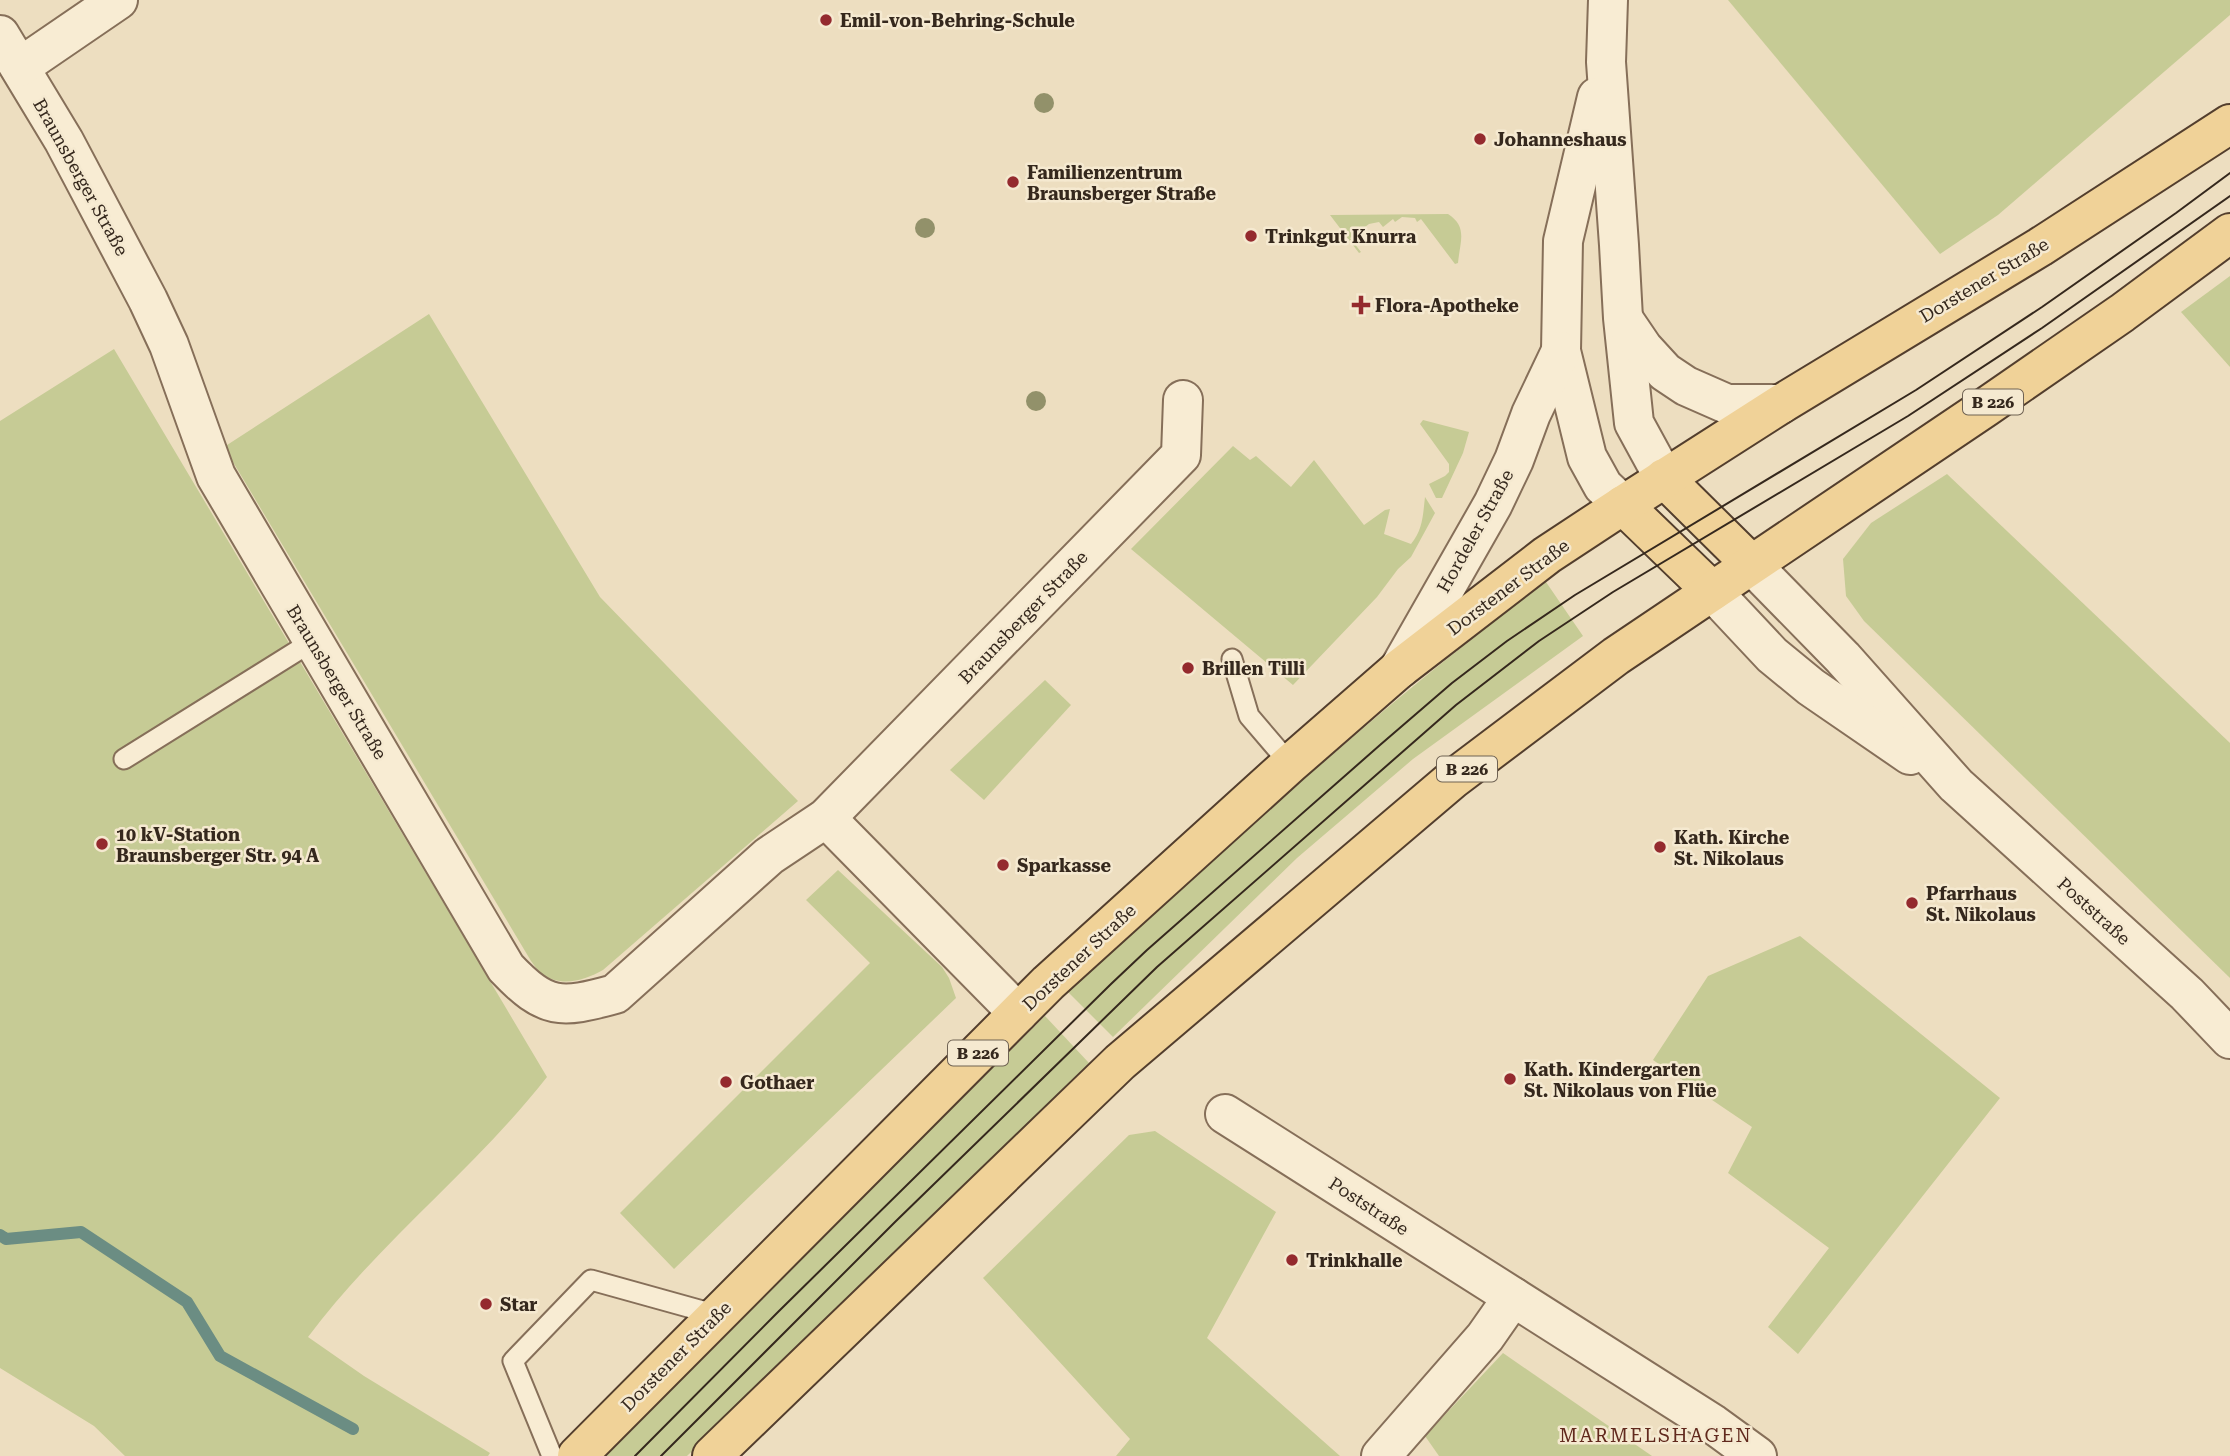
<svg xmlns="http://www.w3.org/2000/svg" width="2230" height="1456" viewBox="0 0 2230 1456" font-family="'Roboto Serif',serif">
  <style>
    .green { fill: #c6cb95 }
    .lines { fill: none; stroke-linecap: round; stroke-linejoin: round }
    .stream { stroke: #6b8d83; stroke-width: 12 }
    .service-casing { stroke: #866f59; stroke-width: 23 }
    .minor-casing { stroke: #866f59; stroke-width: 42 }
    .tertiary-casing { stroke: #866f59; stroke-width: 42 }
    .primary-casing { stroke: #533e2d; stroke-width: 42 }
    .service { stroke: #f8ecd3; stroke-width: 19 }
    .minor { stroke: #f8ecd3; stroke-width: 38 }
    .tertiary { stroke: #f8ecd3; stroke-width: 38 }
    .primary { stroke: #f0d298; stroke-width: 38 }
    .tram { stroke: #35281d; stroke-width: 2 }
    .tree { fill: #92916a }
    .poi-dot { fill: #942a2e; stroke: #f5e9d0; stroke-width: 2.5 }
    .labels { text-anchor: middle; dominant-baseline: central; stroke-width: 5; stroke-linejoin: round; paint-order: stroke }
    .shield { fill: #f5e9d0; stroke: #6f6253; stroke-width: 2 }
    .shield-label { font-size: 16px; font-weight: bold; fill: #35281d }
    .poi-label { font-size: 18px; font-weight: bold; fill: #35281d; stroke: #f5e9d0; text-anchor: start }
    .street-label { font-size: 18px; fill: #35281d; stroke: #f5e9d0 }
    .neighbourhood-label { font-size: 19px; letter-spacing: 2px; fill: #61291d; stroke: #f5e9d0 }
  </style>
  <rect width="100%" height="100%" fill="#eddec0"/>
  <g class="green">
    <path d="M1728 0H2230V15L1998 215 1940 254Z"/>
    <path d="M1448 214C1468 227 1460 241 1458 263L1455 264 1421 219 1417 222 1415 218 1402 217 1395 222 1393 219 1383 227 1379 222 1369 224 1350 238 1361 252 1359 253 1330 215Z"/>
    <path d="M2230 276V367L2181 312Z"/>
    <path d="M429 314 600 597 798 801 603 970C585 980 562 988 542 974 538 971 534 965 531 961L224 447Z"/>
    <path d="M114 349 547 1077C474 1170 378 1243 308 1337L364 1376 490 1453 488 1456H125L94 1426 0 1368V421Z"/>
    <path d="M1423 420 1469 432 1463 453 1442 498H1436L1429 484 1445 476 1449 472V464L1420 424Z"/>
    <path d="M1233 446 1250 460 1256 456 1291 487 1314 460 1364 525 1385 510 1390 509 1384 534 1411 544C1423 530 1423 514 1425 497L1435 513 1411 557 1398 569 1377 597 1293 685 1131 549Z"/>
    <path d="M1947 474 2230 743V978L1864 621 1846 596 1843 559 1871 523Z"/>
    <path d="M1546 582 1583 636 1413 759 1297 858 1113 1037 1068 992C1222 850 1378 708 1546 582Z"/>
    <path d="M1045 680 1071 705 984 800 950 770Z"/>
    <path d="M838 870 942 967 949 978 956 998 674 1269 620 1213 870 963 806 900Z"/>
    <path d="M1800 936 2000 1098 1798 1354 1768 1327 1829 1248 1728 1173 1752 1127 1653 1060 1708 976Z"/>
    <path d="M1045 1016 1089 1063 687 1456H606L784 1275Z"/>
    <path d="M1155 1131 1276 1212 1207 1338 1340 1456H1116L1130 1439 983 1278 1129 1135Z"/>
    <path d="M1503 1353 1652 1456H1439L1425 1436Z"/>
  </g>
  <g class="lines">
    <path class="stream" d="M0 1235 6 1239 81 1232 187 1302 220 1356 353 1429"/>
    <defs>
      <g id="service">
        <path d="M1232 659 1249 716 1290 764"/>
        <path d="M124 759 313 641"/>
        <path d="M552 1456 513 1361 591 1280 717 1315"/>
      </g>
      <g id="minor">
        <path d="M1608 0 1606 62 1619 245 1623 318 1634 423 1664 478"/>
        <path d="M0 35 64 141 148 300 169 345 216 476 506 968C546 1010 560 1009 615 994L769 856 826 818 1181 455 1183 400"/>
        <path d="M20 67 118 0"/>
        <path d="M1597 97 1563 241 1561 351 1587 457 1603 486 1623 505"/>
        <path d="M1624 320 1643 348 1665 372 1686 386 1727 404H1781"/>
        <path d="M1399 669 1493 504 1514 460 1531 414 1561 351"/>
        <path d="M826 818 1018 1013"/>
        <path d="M1225 1114 1713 1424 1757 1456"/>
        <path d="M1381 1456 1485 1337 1513 1297"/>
      </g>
      <g id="tertiary">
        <path d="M1751 564 1843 658 1956 785 2187 994 2230 1039"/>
        <path d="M1712 591 1772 655 1811 687 1910 755"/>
      </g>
      <g id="primary">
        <path d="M1664 478 1751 564"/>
        <path d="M1623 505 1712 591"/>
        <path d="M577 1456 1048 983 1290 764 1399 669 1547 555 1623 505 1781 404 2040 247 2230 124"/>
        <path d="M712 1456 1120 1062 1453 779 1616 656 1986 407 2122 313 2230 233"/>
      </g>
    </defs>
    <use href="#service" class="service-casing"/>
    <use href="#minor" class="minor-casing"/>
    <use href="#tertiary" class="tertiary-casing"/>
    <use href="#primary" class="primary-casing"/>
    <use href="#service" class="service"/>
    <use href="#minor" class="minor"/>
    <use href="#tertiary" class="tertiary"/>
    <use href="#primary" class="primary"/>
    <g class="tram">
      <path d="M635 1456 778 1312 1111 984 1147 950 1380 745 1452 683 1507 641 1575 595 1916 390 2042 307 2176 213 2230 173"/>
      <path d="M661 1456 895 1222 1157 967 1456 705 1539 641 1613 592 1908 416 2042 328 2230 196"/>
    </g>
  </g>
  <g class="tree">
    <circle cx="1044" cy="103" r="10"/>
    <circle cx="925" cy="228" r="10"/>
    <circle cx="1036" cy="401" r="10"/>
  </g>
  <g class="poi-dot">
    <circle cx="826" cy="20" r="7"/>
    <circle cx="1480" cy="139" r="7"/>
    <circle cx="1013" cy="182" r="7"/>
    <circle cx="1251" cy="236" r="7"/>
    <path d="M1357.5 294.5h7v7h7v7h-7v7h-7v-7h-7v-7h7z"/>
    <circle cx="1188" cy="668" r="7"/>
    <circle cx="102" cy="844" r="7"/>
    <circle cx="1660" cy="847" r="7"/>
    <circle cx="1003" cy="865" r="7"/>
    <circle cx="1912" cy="903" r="7"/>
    <circle cx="1510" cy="1079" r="7"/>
    <circle cx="726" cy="1082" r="7"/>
    <circle cx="1292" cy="1260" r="7"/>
    <circle cx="486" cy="1304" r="7"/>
  </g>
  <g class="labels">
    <g class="shield">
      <rect x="1963" y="389.5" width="60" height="25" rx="5"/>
      <rect x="1437" y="756.5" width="60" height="25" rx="5"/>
      <rect x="948" y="1040.5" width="60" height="25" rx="5"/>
    </g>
    <g class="shield-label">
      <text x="1993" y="402">B 226</text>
      <text x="1467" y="769">B 226</text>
      <text x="978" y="1053">B 226</text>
    </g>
    <g class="poi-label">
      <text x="840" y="20">Emil-von-Behring-Schule</text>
      <text x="1494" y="139">Johanneshaus</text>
      <text x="1027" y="172">Familienzentrum<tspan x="1027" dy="21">Braunsberger Straße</tspan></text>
      <text x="1265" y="236">Trinkgut Knurra</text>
      <text x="1375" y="305">Flora-Apotheke</text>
      <text x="1202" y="668">Brillen Tilli</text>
      <text x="116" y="834">10 kV-Station<tspan x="116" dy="21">Braunsberger Str. 94 A</tspan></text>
      <text x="1674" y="837">Kath. Kirche<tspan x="1674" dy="21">St. Nikolaus</tspan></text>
      <text x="1017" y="865">Sparkasse</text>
      <text x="1926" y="893">Pfarrhaus<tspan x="1926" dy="21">St. Nikolaus</tspan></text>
      <text x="1524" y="1069">Kath. Kindergarten<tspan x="1524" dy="21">St. Nikolaus von Flüe</tspan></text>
      <text x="740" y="1082">Gothaer</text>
      <text x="1306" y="1260">Trinkhalle</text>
      <text x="500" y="1304">Star</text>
    </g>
    <g class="street-label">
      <text transform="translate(81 177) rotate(61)">Braunsberger Straße</text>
      <text transform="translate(1984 280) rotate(-31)">Dorstener Straße</text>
      <text transform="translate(1475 531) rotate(-61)">Hordeler Straße</text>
      <text transform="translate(1508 587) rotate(-37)">Dorstener Straße</text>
      <text transform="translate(1023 617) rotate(-46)">Braunsberger Straße</text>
      <text transform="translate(337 682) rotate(59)">Braunsberger Straße</text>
      <text transform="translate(2094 911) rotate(42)">Poststraße</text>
      <text transform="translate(1079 957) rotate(-43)">Dorstener Straße</text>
      <text transform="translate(1369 1206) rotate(33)">Poststraße</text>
      <text transform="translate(676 1356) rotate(-45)">Dorstener Straße</text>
    </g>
    <g class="neighbourhood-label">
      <text x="1656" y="1435">MARMELSHAGEN</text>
    </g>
  </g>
</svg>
